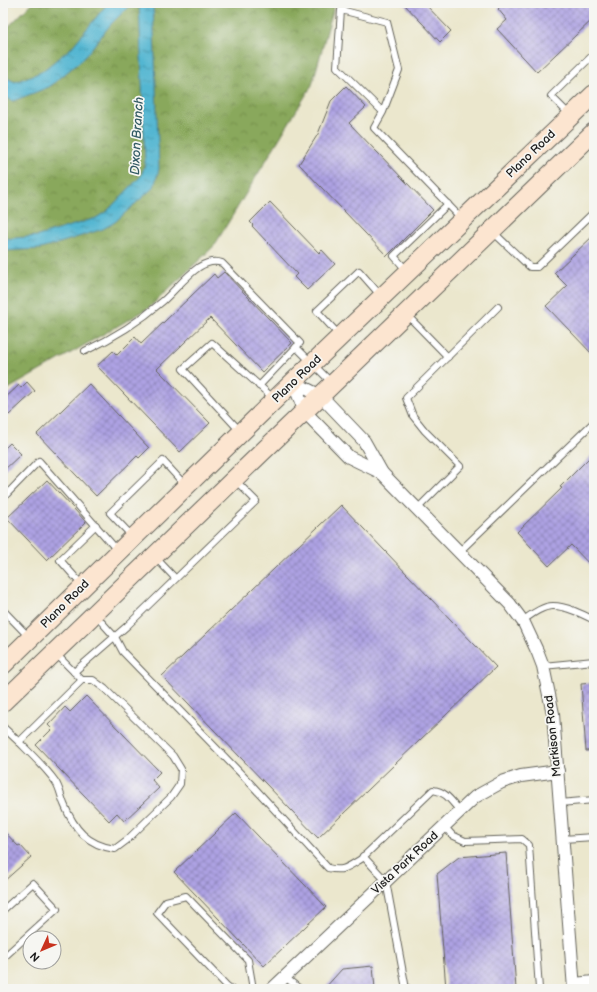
<svg xmlns="http://www.w3.org/2000/svg" width="597" height="992" viewBox="0 0 597 992" font-family="'Balsamiq Sans',sans-serif">
  <style>
    .forest { fill: url(#forest-crowns); stroke: #52623c }
    .water { fill: url(#water-ripples); stroke: #376976 }
    .building { fill: url(#building-cross-hatch) }
    .lines { fill: none; stroke-linecap: round; stroke-linejoin: round }
    .service-casing { stroke: #64635a; stroke-width: 8 }
    .minor-casing { stroke: #64635a; stroke-width: 14 }
    .secondary-casing { stroke: #64635a; stroke-width: 20 }
    .service { stroke: #fff; stroke-width: 6 }
    .minor { stroke: #fff; stroke-width: 12 }
    .secondary { stroke: #fce5d0; stroke-width: 18 }
    .labels { text-anchor: middle; dominant-baseline: central; stroke-width: 3.5; stroke-linejoin: round; paint-order: stroke }
    .street-label { font-size: 12px; fill: #1c1c1c; stroke: #f6f6f2 }
    .water-label { font-size: 13px; font-style: italic; fill: #325a64; stroke: #f6f6f2 }
  </style>
  <defs>
    <pattern id="forest-crowns" width="20" height="18" patternUnits="userSpaceOnUse"><rect width="20" height="18" fill="#89a85b"/><path d="M2 6a3 3 0 1 1 6 0M12 15a3 3 0 1 1 6 0" fill="none" stroke="#6f884a"/></pattern>
    <pattern id="water-ripples" width="26" height="14" patternUnits="userSpaceOnUse"><rect width="26" height="14" fill="#52b6d1"/><path d="M2 4q2-2 4 0t4 0M15 11q2-2 4 0t4 0" fill="none" stroke="#4393a9"/></pattern>
    <pattern id="building-cross-hatch" width="8" height="8" patternUnits="userSpaceOnUse"><rect width="8" height="8" fill="#ada2e3"/><path d="M0 0l8 8M0 8l8-8" fill="none" stroke="#8c83b7"/></pattern>
  </defs>
  <rect width="100%" height="100%" fill="#f6f6f2"/>
  <filter id="ink" filterUnits="userSpaceOnUse"><feTurbulence type="fractalNoise" baseFrequency=".025" numOctaves="2"/><feDisplacementMap in="SourceGraphic" scale="8" xChannelSelector="R" yChannelSelector="G"/><feConvolveMatrix kernelMatrix="1 2 1 2 8 2 1 2 1" color-interpolation-filters="sRGB"/></filter>
  <filter id="wash" filterUnits="userSpaceOnUse"><feTurbulence type="fractalNoise" baseFrequency=".012" numOctaves="4" result="noise"/><feDisplacementMap in="SourceGraphic" scale="16" xChannelSelector="R" yChannelSelector="G"/><feGaussianBlur stdDeviation="0.9" result="paint"/><feColorMatrix in="noise" values="0 0 0 0 0 0 0 0 0 0 0 0 0 0 0 0 0 1.4 0 .05"/><feComposite in="paint" operator="in"/></filter>
  <g filter="url(#wash)">
    <rect width="100%" height="100%" fill="#ebe7cd"/>
    <path class="forest" d="M32 3H335L312 85 214 246 149 308 3 392V32Z"/>
    <g class="water">
      <path d="M108 3H138L129 6 111 24 83 59 49 87 13 101 3 96V76L15 82 41 72 71 48Z"/>
      <path d="M139 3H153L159 169 154 187 115 222 103 229 41 249 3 251V239L38 236 96 218 107 211 141 176 145 164Z"/>
    </g>
    <g id="blocks">
      <g class="building">
        <path d="M403 3H424L451 31 440 42Z"/>
        <path d="M504 3H594V18L537 72 497 29 507 20 498 9Z"/>
        <path d="M346 86 366 107 349 123 433 210 387 256 299 164 318 134 331 101Z"/>
        <path d="M270 202 319 253 322 250 335 264 307 290 294 277 297 274 252 226 253 225 250 222Z"/>
        <path d="M594 235V356L546 306 567 286 554 273Z"/>
        <path d="M224 272 292 343 262 372 210 318 157 369 210 423 180 452 97 366 113 351 117 355 135 337 141 344 214 274 217 278Z"/>
        <path d="M27 382 35 391 9 415 3 409V400L19 385 21 388Z"/>
        <path d="M89 384 149 448 139 458 137 456 96 496 37 434Z"/>
        <path d="M10 443 21 454 3 471V450Z"/>
        <path d="M594 453V569L571 545 549 566 517 532 562 488 560 487Z"/>
        <path d="M47 480 86 522 47 560 7 518Z"/>
        <path d="M341 505 496 667 318 838 162 676Z"/>
        <path d="M594 683V750L586 751 581 684Z"/>
        <path d="M86 696 160 772 152 780 159 788 124 821 117 813 109 821 36 745 52 729 48 725 65 707 70 712Z"/>
        <path d="M236 813 326 907 264 966 174 872Z"/>
        <path d="M3 830 18 846 20 845 31 857 3 882Z"/>
        <path d="M506 853 516 989H446L437 874 459 857Z"/>
        <path d="M373 966 375 989H324L342 969Z"/>
      </g>
    </g>
  </g>
  <g filter="url(#ink)">
    <use href="#blocks" fill-opacity="0" stroke="#64635a" stroke-width="1"/>
    <g class="lines">
      <defs>
        <g id="service">
          <path d="M383 112 399 70 387 22 341 10 337 67 383 112 374 128 462 219"/>
          <path d="M570 115 551 96 594 54"/>
          <path d="M493 232 530 267H537L594 212"/>
          <path d="M407 271 394 256 448 204"/>
          <path d="M407 315 448 357"/>
          <path d="M340 336 317 311 359 271 381 296"/>
          <path d="M296 347 332 383"/>
          <path d="M85 351C113 338 140 321 163 301 175 290 186 276 199 267 207 262 214 260 222 263L300 343 259 386"/>
          <path d="M240 431 183 369 212 343 273 398"/>
          <path d="M3 498 39 461 117 550"/>
          <path d="M417 509 460 466 425 431 413 416 406 398 498 307"/>
          <path d="M132 536 110 513 163 461 185 485"/>
          <path d="M459 552 594 422"/>
          <path d="M156 558 175 578"/>
          <path d="M82 585 60 560 96 525"/>
          <path d="M3 610 29 637"/>
          <path d="M96 616 115 637 123 652 250 783 328 868C343 872 348 867 361 859L433 790C447 792 451 801 460 811"/>
          <path d="M522 621C531 615 542 606 553 606 566 606 582 614 594 620"/>
          <path d="M543 666 594 661"/>
          <path d="M74 672 127 626 256 501 236 481"/>
          <path d="M3 727 19 742 82 680 56 654"/>
          <path d="M19 742C31 754 45 767 55 781 60 788 61 797 64 804 74 829 87 845 115 849L127 840 171 797 180 784 181 769 173 756 105 689 93 680H82"/>
          <path d="M560 803 594 800"/>
          <path d="M444 826 452 835 465 841 522 839 529 845 539 989"/>
          <path d="M563 839 594 837"/>
          <path d="M363 856 386 881 406 989"/>
          <path d="M3 910 33 883 57 909 3 958"/>
          <path d="M285 977 300 989"/>
          <path d="M231 989 227 986 157 913 166 901 186 896 248 960 253 989"/>
        </g>
        <g id="minor">
          <path d="M293 382 321 396 364 441 382 473 510 604 524 623 538 653 543 666 553 714 574 989"/>
          <path d="M293 382 305 412 349 457 382 473"/>
          <path d="M574 984 594 982"/>
          <path d="M272 989 475 797 502 782 521 776 558 771"/>
        </g>
        <g id="secondary">
          <path d="M3 665 293 382 594 94"/>
          <path d="M3 702 594 132"/>
        </g>
      </defs>
      <use href="#service" class="service-casing"/>
      <use href="#minor" class="minor-casing"/>
      <use href="#secondary" class="secondary-casing"/>
      <use href="#service" class="service"/>
      <use href="#minor" class="minor"/>
      <use href="#secondary" class="secondary"/>
    </g>
  </g>
  <g class="labels">
    <g class="street-label">
      <text transform="translate(531 154) rotate(-44)">Plano Road</text>
      <text transform="translate(297 379) rotate(-44)">Plano Road</text>
      <text transform="translate(65 604) rotate(-45)">Plano Road</text>
      <text transform="translate(553 736) rotate(-96)">Markison Road</text>
      <text transform="translate(405 863) rotate(-43)">Vista Park Road</text>
    </g>
    <g class="water-label">
      <text transform="translate(137 136) rotate(-87)">Dixon Branch</text>
    </g>
  </g>
  <rect width="597" height="992" fill="none" stroke="#f6f6f2" stroke-width="16"/>
  <g transform="translate(42 950) rotate(226)"><circle r="19" fill="#f6f6f2" stroke="#9f9f9c"/>
  <path d="M0-3L7 15L0 10L-7 15Z" fill="#c8321e"/>
  <text y="-6" font-size="11" font-weight="bold" text-anchor="middle" fill="#1c1c1c">N</text>
  </g>
</svg>
